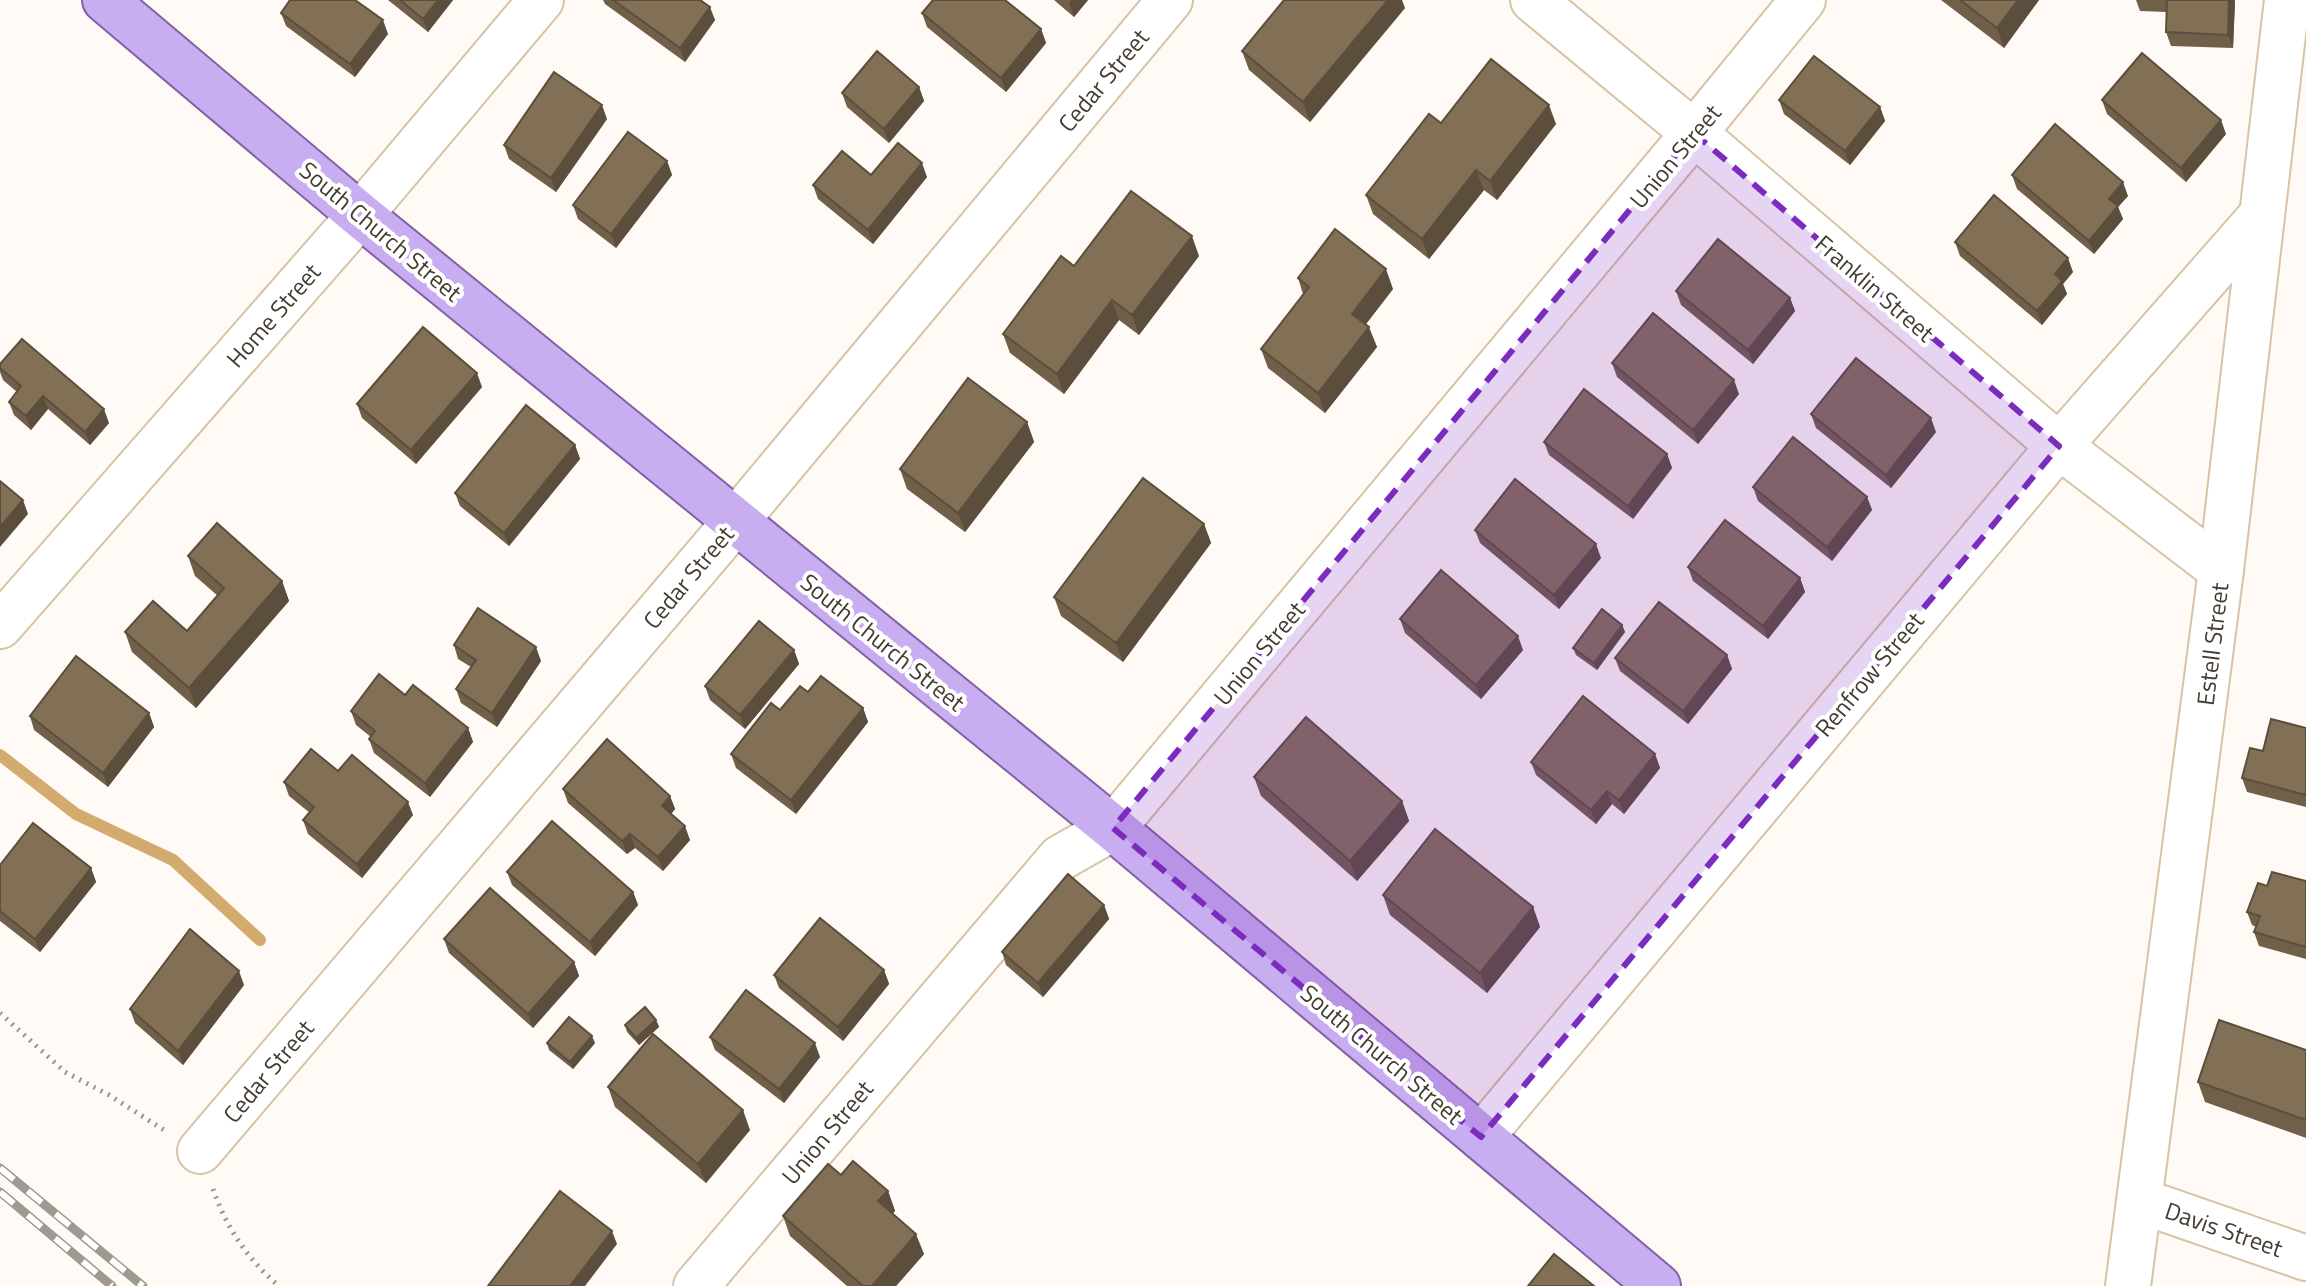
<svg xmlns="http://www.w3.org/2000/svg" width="2306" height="1286" viewBox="0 0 2306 1286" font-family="'Titillium Web',sans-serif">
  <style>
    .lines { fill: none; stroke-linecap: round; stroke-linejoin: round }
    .stream { stroke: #d4ab6f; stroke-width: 12 }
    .minor-casing { stroke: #d7c3a7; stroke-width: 48 }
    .major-casing { stroke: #8161a6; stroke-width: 48 }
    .path { stroke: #9b948c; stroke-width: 5; stroke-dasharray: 2 6; stroke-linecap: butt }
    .minor { stroke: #fff; stroke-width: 44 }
    .major { stroke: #c8adf0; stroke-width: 44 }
    .rail-casing { stroke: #a09991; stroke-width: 9 }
    .rail { stroke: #fff; stroke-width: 6; stroke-dasharray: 18; stroke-linecap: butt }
    .wall { fill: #70604a }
    .shaded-wall { fill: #5b4e3c }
    .building { fill: #827056; stroke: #5b4e3c; stroke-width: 2 }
    .marked { fill: #7b2cbf; fill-opacity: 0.2; stroke: #7b2cbf; stroke-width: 6; stroke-dasharray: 16 10; stroke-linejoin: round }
    .labels { text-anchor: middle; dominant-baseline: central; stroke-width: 8; stroke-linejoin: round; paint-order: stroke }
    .street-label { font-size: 24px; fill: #433b30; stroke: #fff }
  </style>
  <rect width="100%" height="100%" fill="#fffaf5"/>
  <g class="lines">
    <path class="stream" d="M0 755 76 814 173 860 260 940"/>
    <defs>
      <g id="minor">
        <path d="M1533 0 1694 133 2059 446 2221 570"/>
        <path d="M0 626 360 215 541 0"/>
        <path d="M1481 1137 2059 446 2261 216"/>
        <path d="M200 1151 735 522 1170 0"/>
        <path d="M2141 1201 2306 1258"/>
        <path d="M696 1286 1060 858 1113 828 1694 133 1803 0"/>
        <path d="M2128 1286 2221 570 2287 0"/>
      </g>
      <path id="major" d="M105 0 360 215 1113 828 1658 1286"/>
    </defs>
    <use href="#minor" class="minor-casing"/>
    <use href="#major" class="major-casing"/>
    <g class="path">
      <path d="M0 1013 65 1072 109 1095 164 1130"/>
      <path d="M213 1189C226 1227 248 1260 279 1286"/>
    </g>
    <use href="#minor" class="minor"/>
    <use href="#major" class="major"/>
    <defs>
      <g id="rail">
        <path d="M0 1168 143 1286"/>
        <path d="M0 1192 112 1286"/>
      </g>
    </defs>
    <use href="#rail" class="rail-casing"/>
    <use href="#rail" class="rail"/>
  </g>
  <g class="wall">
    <path d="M388 0H453L428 32Z"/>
    <path d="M603 0H702L715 20 685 62 605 4Z"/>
    <path d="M1054 0H1088L1074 17Z"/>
    <path d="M1941 0H2039L2004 48Z"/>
    <path d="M2136 0H2235L2233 48 2171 46 2166 32V12L2140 11Z"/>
    <path d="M1405 8 1310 122 1249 70 1242 51Z"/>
    <path d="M281 13 388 34 355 77 286 26Z"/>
    <path d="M922 13 1041 29 1046 43 1006 92 927 27Z"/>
    <path d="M919 87 924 101 889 143 847 107 842 93Z"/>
    <path d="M1779 100 1880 107 1885 121 1850 165 1784 114Z"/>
    <path d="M2102 100 2226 134 2186 182 2107 114Z"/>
    <path d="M607 119 556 192 509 159 504 145Z"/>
    <path d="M1441 123 1556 124 1497 200 1484 190 1429 259 1373 214 1366 195Z"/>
    <path d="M667 161 672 175 616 248 578 219 573 205Z"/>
    <path d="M871 175 927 177 873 244 818 199 813 185Z"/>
    <path d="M2012 175 2128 196 2118 207 2123 219 2094 254 2017 189Z"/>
    <path d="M1955 242 2073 272 2063 284 2067 294 2042 325 1960 256Z"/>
    <path d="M1199 256 1139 335 1119 320 1064 394 1010 353 1003 334 1074 266Z"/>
    <path d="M1298 278 1393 289 1366 324 1377 347 1325 413 1268 368 1261 349 1303 294Z"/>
    <path d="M1676 291 1790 298 1795 311 1753 364 1681 305Z"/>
    <path d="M1612 363 1739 394 1698 444 1617 377Z"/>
    <path d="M0 364 109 423 90 445 48 409 31 430 14 415 9 402 17 392 3 380 0 372Z"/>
    <path d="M482 387 416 464 362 418 357 404Z"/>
    <path d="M1811 414 1936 432 1891 488 1816 428Z"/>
    <path d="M1027 422 1034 442 965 532 907 489 900 469Z"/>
    <path d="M1544 442 1667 454 1672 468 1633 519 1549 455Z"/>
    <path d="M575 445 580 459 509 546 460 506 455 493Z"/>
    <path d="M1753 487 1867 497 1872 510 1832 561 1758 501Z"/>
    <path d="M1204 524 1211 543 1123 662 1061 616 1054 597Z"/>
    <path d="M1475 530 1601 558 1559 609 1480 543Z"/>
    <path d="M188 556 282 581 289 601 196 708 132 652 125 632 187 631 218 596 195 576Z"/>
    <path d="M1688 567 1800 578 1805 592 1768 639 1693 581Z"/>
    <path d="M1400 619 1523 650 1481 699 1405 633Z"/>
    <path d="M1622 625 1625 632 1597 670 1576 655 1573 648Z"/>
    <path d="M454 645 541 661 497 727 461 703 456 689 471 667 458 659Z"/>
    <path d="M794 650 799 664 745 729 710 700 705 686Z"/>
    <path d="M1727 655 1732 669 1688 724 1620 671 1615 658Z"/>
    <path d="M808 692 863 708 868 722 796 814 736 768 731 754Z"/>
    <path d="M351 711 468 728 473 742 430 797 374 753 369 739 371 737 356 725Z"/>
    <path d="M149 713 154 727 108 787 34 730 30 716Z"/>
    <path d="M2306 728V807L2247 792 2242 778 2263 751Z"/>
    <path d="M1655 754 1660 768 1624 814 1612 804 1596 824 1536 775 1531 762Z"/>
    <path d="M338 771 413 815 362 878 308 834 303 820 310 813 289 796 284 782Z"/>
    <path d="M1254 777 1402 801 1409 821 1357 881 1261 796Z"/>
    <path d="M563 789 670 796 675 809 671 814 690 840 663 871 635 848 627 854 568 803Z"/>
    <path d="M0 865 91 868 96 882 40 952 0 921Z"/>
    <path d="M507 872 633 892 638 905 595 956 512 885Z"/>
    <path d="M2306 881V959L2259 946 2254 932 2256 927 2252 925 2247 912 2267 886Z"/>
    <path d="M1383 895 1533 907 1540 927 1487 993 1390 915Z"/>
    <path d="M1104 905 1109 919 1043 997 1006 965 1002 952Z"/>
    <path d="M444 939 574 962 579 976 533 1028 449 953Z"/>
    <path d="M884 970 889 984 843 1041 779 988 774 975Z"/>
    <path d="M244 985 183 1065 135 1023 130 1009Z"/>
    <path d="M656 1020 659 1027 639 1045 627 1032 625 1025Z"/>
    <path d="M710 1037 820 1057 784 1103 715 1050Z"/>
    <path d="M547 1043H595L573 1069 549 1050Z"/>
    <path d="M2306 1050V1138L2205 1102 2198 1082Z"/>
    <path d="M608 1087 750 1130 706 1183 615 1107Z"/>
    <path d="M841 1175 888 1191 895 1211 892 1214 924 1254 896 1286H847L790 1236 783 1216Z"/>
  </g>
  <g class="shaded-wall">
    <path d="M438 0H453L428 32 423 19Z"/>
    <path d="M1071 0H1088L1074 17 1069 3Z"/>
    <path d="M1388 0H1402L1405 8 1310 122 1303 102Z"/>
    <path d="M2018 0H2039L2004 48 1997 28Z"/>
    <path d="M2229 0H2235L2233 48 2228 35Z"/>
    <path d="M710 7 715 20 685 62 680 48Z"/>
    <path d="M383 20 388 34 355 77 350 64Z"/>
    <path d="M1041 29 1046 43 1006 92 1001 78Z"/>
    <path d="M919 87 924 101 889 143 884 129Z"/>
    <path d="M602 105 607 119 556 192 551 178Z"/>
    <path d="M1549 105 1556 124 1497 200 1490 181Z"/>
    <path d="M1880 107 1885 121 1850 165 1845 151Z"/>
    <path d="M2221 120 2226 134 2186 182 2181 168Z"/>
    <path d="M667 161 672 175 616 248 611 234Z"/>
    <path d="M922 163 927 177 873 244 868 230Z"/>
    <path d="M1476 170 1484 190 1429 259 1422 239Z"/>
    <path d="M2123 182 2128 196 2118 207 2123 219 2094 254 2089 241 2109 199Z"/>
    <path d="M1192 236 1199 256 1139 335 1132 315Z"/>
    <path d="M2068 258 2073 272 2063 284 2067 294 2042 325 2037 311 2055 274Z"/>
    <path d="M1386 269 1393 289 1359 333 1352 314Z"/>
    <path d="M1790 298 1795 311 1753 364 1748 350Z"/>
    <path d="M1112 300 1119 320 1064 394 1057 374Z"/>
    <path d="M1369 327 1377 347 1325 413 1318 393Z"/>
    <path d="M477 373 482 387 416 464 411 450Z"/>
    <path d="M1734 380 1739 394 1698 444 1693 430Z"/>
    <path d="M43 396 48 409 31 430 26 416Z"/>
    <path d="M104 409 109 423 90 445 85 432Z"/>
    <path d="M1931 418 1936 432 1891 488 1886 475Z"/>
    <path d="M1027 422 1034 442 965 532 958 513Z"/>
    <path d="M575 445 580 459 509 546 504 533Z"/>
    <path d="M1667 454 1672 468 1633 519 1628 506Z"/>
    <path d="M1867 497 1872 510 1832 561 1827 547Z"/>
    <path d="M23 500 28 514 0 547V527Z"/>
    <path d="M1204 524 1211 543 1123 662 1116 643Z"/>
    <path d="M1596 544 1601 558 1559 609 1554 595Z"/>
    <path d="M1800 578 1805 592 1768 639 1763 626Z"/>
    <path d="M282 581 289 601 196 708 189 688Z"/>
    <path d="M1622 625 1625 632 1597 670 1594 663Z"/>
    <path d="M1518 636 1523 650 1481 699 1476 685Z"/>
    <path d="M536 647 541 661 497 727 492 713Z"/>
    <path d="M794 650 799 664 745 729 740 715Z"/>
    <path d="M1727 655 1732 669 1688 724 1683 711Z"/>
    <path d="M863 708 868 722 796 814 791 800Z"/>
    <path d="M149 713 154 727 108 787 103 773Z"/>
    <path d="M468 728 473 742 430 797 425 783Z"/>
    <path d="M1655 754 1660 768 1624 814 1619 800Z"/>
    <path d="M1607 791 1612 804 1596 824 1591 810Z"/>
    <path d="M670 796 675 809 667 819 662 806Z"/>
    <path d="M1402 801 1409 821 1357 881 1350 861Z"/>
    <path d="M408 802 413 815 362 878 357 864Z"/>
    <path d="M685 826 690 840 663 871 658 857Z"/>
    <path d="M630 834 635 848 627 854 622 841Z"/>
    <path d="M91 868 96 882 40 952 35 939Z"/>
    <path d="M633 892 638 905 595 956 590 942Z"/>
    <path d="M1104 905 1109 919 1043 997 1038 983Z"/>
    <path d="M1533 907 1540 927 1487 993 1480 973Z"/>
    <path d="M574 962 579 976 533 1028 528 1014Z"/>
    <path d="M884 970 889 984 843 1041 838 1027Z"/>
    <path d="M239 971 244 985 183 1065 178 1051Z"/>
    <path d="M656 1020 659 1027 639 1045 636 1038Z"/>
    <path d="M592 1036 595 1043 573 1069 570 1062Z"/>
    <path d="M815 1043 820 1057 784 1103 779 1089Z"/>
    <path d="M743 1110 750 1130 706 1183 698 1164Z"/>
    <path d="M888 1191 895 1211 886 1221 878 1201Z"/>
    <path d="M612 1231 617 1244 585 1286H570Z"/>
    <path d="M916 1234 924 1254 896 1286H872Z"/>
  </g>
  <g class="building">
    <path d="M290 0H355L383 20 350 64 281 13Z"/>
    <path d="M400 0H438L423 19Z"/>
    <path d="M613 0H700L710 7 680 48Z"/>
    <path d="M933 0H1005L1041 29 1001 78 922 13Z"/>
    <path d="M1284 0H1388L1303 102 1242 51Z"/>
    <path d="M1960 0H2018L1997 28Z"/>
    <path d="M2167 0H2229L2228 35 2166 32Z"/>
    <path d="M877 51 919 87 884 129 842 93Z"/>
    <path d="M2142 53 2221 120 2181 168 2102 100Z"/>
    <path d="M1814 56 1880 107 1845 151 1779 100Z"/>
    <path d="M1491 59 1549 105 1490 181 1476 170 1422 239 1366 195 1429 114 1441 123Z"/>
    <path d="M554 72 602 105 551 178 504 145Z"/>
    <path d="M2055 124 2123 182 2109 199 2118 206 2089 241 2012 175Z"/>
    <path d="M628 132 667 161 611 234 573 205Z"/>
    <path d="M898 143 922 163 868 230 813 185 842 151 871 175Z"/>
    <path d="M1131 191 1192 236 1132 315 1112 300 1057 374 1003 334 1061 256 1074 266Z"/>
    <path d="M1994 195 2068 258 2055 274 2062 281 2037 311 1955 242Z"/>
    <path d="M1335 229 1386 269 1352 314 1369 327 1318 393 1261 349 1309 287 1298 278Z"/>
    <path d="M1718 239 1790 298 1748 350 1676 291Z"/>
    <path d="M1653 313 1734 380 1693 430 1612 363Z"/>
    <path d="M423 327 477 373 411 450 357 404Z"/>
    <path d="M22 339 104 409 85 432 43 396 26 416 9 402 21 386 0 368V364Z"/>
    <path d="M1856 358 1931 418 1886 475 1811 414Z"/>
    <path d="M968 378 1027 422 958 513 900 469Z"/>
    <path d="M1584 389 1667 454 1628 506 1544 442Z"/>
    <path d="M526 405 575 445 504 533 455 493Z"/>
    <path d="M1793 437 1867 497 1827 547 1753 487Z"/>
    <path d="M1143 478 1204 524 1116 643 1054 597Z"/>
    <path d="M1515 479 1596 544 1554 595 1475 530Z"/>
    <path d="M0 481 23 500 0 527Z"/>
    <path d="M1725 520 1800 578 1763 626 1688 567Z"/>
    <path d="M217 523 282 581 189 688 125 632 153 601 187 631 224 588 188 556Z"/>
    <path d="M1441 570 1518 636 1476 685 1400 619Z"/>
    <path d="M1659 602 1727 655 1683 711 1615 658Z"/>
    <path d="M478 608 536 647 492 713 456 689 476 660 454 645Z"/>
    <path d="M1602 609 1622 625 1594 663 1573 648Z"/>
    <path d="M759 621 794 650 740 715 705 686Z"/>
    <path d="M76 656 149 713 103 773 30 716Z"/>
    <path d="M379 674 405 695 413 685 468 728 425 783 369 739 375 731 351 711Z"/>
    <path d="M821 676 863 708 791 800 731 754 771 703 780 710 800 686 808 692Z"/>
    <path d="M1583 696 1655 754 1619 800 1607 791 1591 810 1531 762Z"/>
    <path d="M1306 717 1402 801 1350 861 1254 777Z"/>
    <path d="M2271 719 2306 728V795L2242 778 2250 748 2263 751Z"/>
    <path d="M607 739 670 796 662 806 685 826 658 857 630 834 622 841 563 789Z"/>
    <path d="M311 749 338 771 352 755 408 802 357 864 303 820 314 807 284 782Z"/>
    <path d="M552 821 633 892 590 942 507 872Z"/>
    <path d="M33 823 91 868 35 939 0 911V865Z"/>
    <path d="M1435 829 1533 907 1480 973 1383 895Z"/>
    <path d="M2272 872 2306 881V947L2254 932 2260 916 2247 912 2258 883 2267 886Z"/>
    <path d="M1068 874 1104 905 1038 983 1002 952Z"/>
    <path d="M490 888 574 962 528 1014 444 939Z"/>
    <path d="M820 918 884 970 838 1027 774 975Z"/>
    <path d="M190 929 239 971 178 1051 130 1009Z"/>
    <path d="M746 990 815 1043 779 1089 710 1037Z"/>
    <path d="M645 1007 656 1020 636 1038 625 1025Z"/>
    <path d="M569 1017 592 1036 570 1062 547 1043Z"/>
    <path d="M2219 1020 2306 1050V1120L2198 1082Z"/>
    <path d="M653 1034 743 1110 698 1164 608 1087Z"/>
    <path d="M853 1161 888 1191 878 1201 916 1234 872 1286H863L783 1216 828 1164 841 1175Z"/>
    <path d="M560 1191 612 1231 570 1286H488Z"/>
    <path d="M1554 1254 1594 1286H1528Z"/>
  </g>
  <path class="marked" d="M1694 133 2059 446 1481 1137 1113 828Z"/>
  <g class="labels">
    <g class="street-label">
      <text transform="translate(1103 80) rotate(-50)">Cedar Street</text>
      <text transform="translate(1675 156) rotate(-50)">Union Street</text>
      <text transform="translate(381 231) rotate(40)">South Church Street</text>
      <text transform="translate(1875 288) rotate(41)">Franklin Street</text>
      <text transform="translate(273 315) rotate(-49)">Home Street</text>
      <text transform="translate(688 577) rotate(-50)">Cedar Street</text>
      <text transform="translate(883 642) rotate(39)">South Church Street</text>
      <text transform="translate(2212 644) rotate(-83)">Estell Street</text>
      <text transform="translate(1259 653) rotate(-50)">Union Street</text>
      <text transform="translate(1869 674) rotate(-50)">Renfrow Street</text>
      <text transform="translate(1382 1054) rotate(40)">South Church Street</text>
      <text transform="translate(268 1071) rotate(-50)">Cedar Street</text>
      <text transform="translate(827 1132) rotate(-50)">Union Street</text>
      <text transform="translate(2224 1229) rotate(19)">Davis Street</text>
    </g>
  </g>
</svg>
